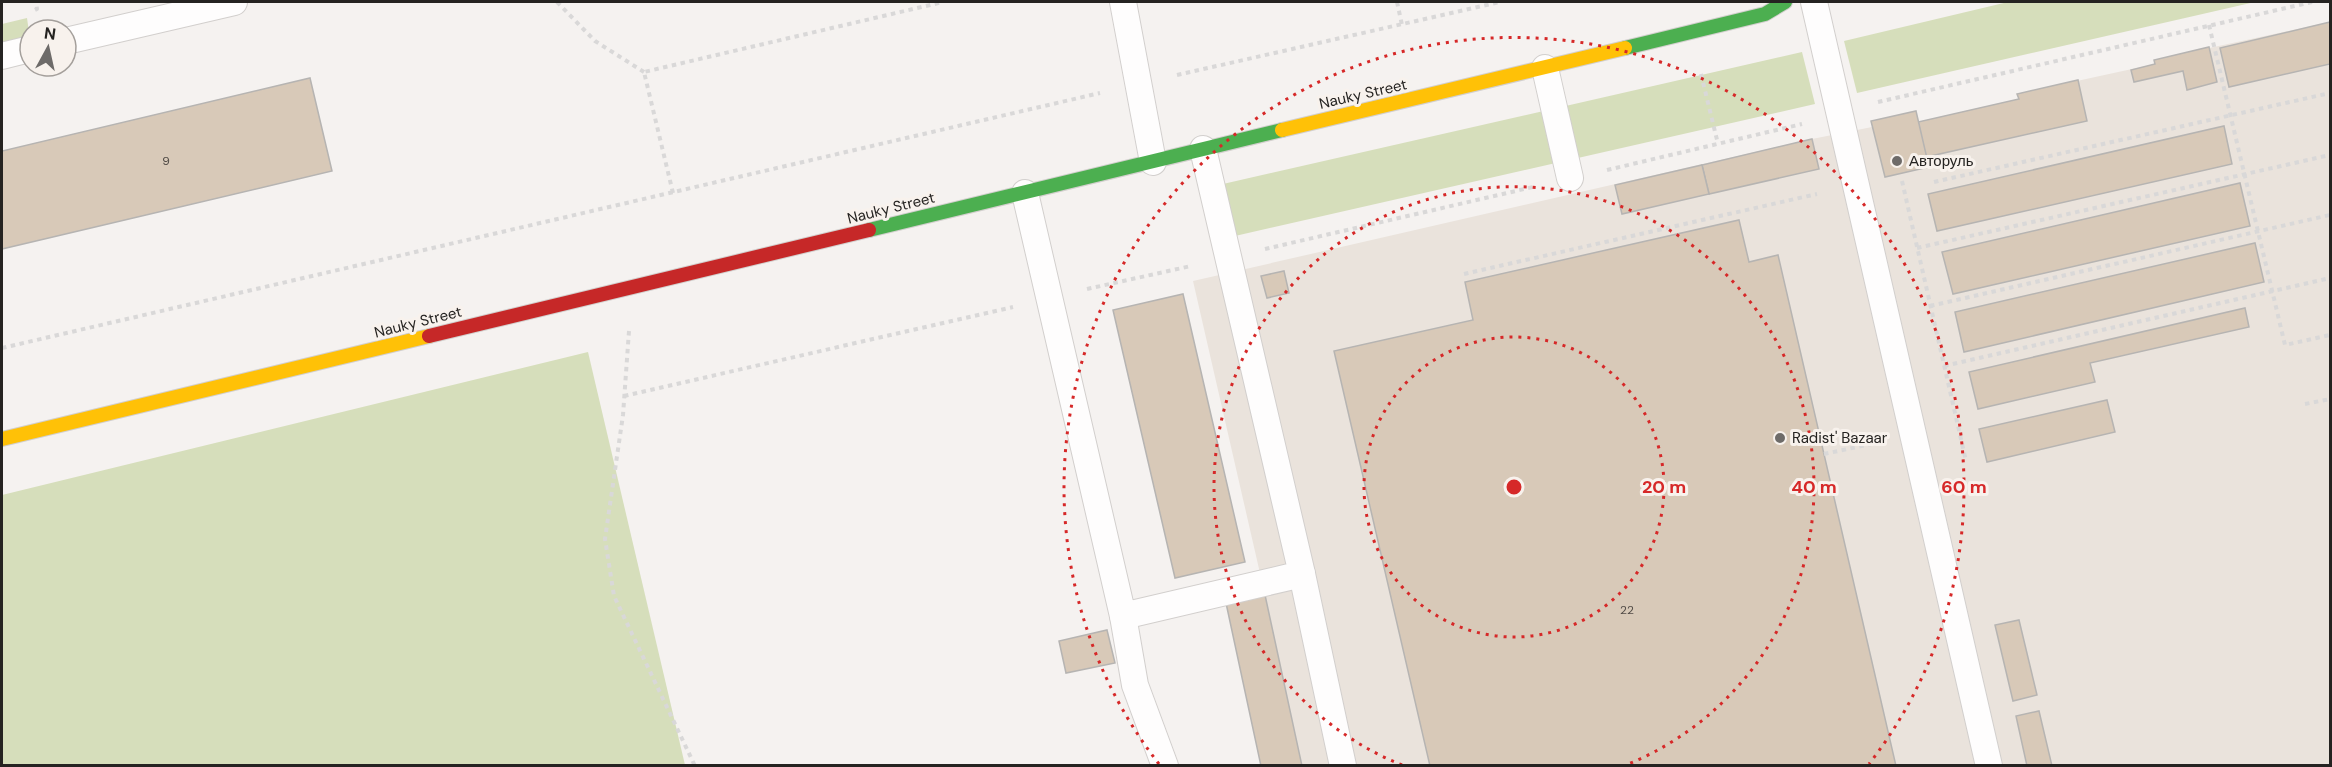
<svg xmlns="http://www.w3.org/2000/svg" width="2332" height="767" viewBox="0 0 2332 767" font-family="'DM Sans',sans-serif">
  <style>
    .built { fill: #eae3dc }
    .green { fill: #d6debb }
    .building { fill: #d8c9b8; stroke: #b6b4b2; stroke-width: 1.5 }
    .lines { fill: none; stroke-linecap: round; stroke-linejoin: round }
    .lane-casing { stroke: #d2cfcd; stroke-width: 28 }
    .fast-casing { stroke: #d2cfcd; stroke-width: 16 }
    .slow-casing { stroke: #d2cfcd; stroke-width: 16 }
    .jam-casing { stroke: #d2cfcd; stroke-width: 16 }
    .path { stroke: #d9d8d8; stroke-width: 4; stroke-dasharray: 4.5 4.5; stroke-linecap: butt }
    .lane { stroke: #fefdfd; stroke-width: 26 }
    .fast { stroke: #4caf50; stroke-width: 14 }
    .slow { stroke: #ffc107; stroke-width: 14 }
    .jam { stroke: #c62828; stroke-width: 14 }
    .ring { fill: none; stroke: #d62828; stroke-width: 3; stroke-dasharray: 3 6 }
    .poi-dot { fill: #6e6b69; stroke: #f8f2ed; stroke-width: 2 }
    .labels { text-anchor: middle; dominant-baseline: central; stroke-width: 6; stroke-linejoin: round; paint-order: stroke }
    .number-label { font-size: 12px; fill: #524c47 }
    .street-label { font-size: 15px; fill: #252321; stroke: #f8f2ed }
    .poi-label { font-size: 15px; fill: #252321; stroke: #f8f2ed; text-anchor: start }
    .centre { fill: #d62828; stroke: #f8f2ed; stroke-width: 3 }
    .ring-label { font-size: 18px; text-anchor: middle; font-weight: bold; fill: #d62828; stroke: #f8f2ed; stroke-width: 6; stroke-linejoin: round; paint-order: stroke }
  </style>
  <rect width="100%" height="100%" fill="#f5f2f0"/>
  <path class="built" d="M2330 22V765H1301L1265 595 1193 281 1812 139 1872 127 1918 122 2018 99 2017 94 2155 64 2154 60Z"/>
  <g class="green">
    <path d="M2008 2H2255L1857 93 1844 41Z"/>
    <path d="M27 18 30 39 2 46V24Z"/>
    <path d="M1802 52 1815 104 1235 236 1223 184Z"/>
    <path d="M588 352 685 765H2V495Z"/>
  </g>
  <g class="building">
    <path d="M2330 22V64L2229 87 2220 48Z"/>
    <path d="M2209 47 2217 82 2187 90 2183 71 2134 82 2131 70 2155 64 2154 60Z"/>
    <path d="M310 78 332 171 2 249V151Z"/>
    <path d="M2078 80 2087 121 1926 157 1918 122 2019 99 2017 94Z"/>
    <path d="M1916 111 1929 167 1885 177 1871 121Z"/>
    <path d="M2224 126 2232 164 1937 231 1928 194Z"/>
    <path d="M1812 139 1819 169 1709 194 1702 165Z"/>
    <path d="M1702 165 1709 194 1622 214 1615 185Z"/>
    <path d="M2240 183 2250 226 1953 294 1942 252Z"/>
    <path d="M1739 220 1749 262 1778 255 1896 766H1430L1334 351 1473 320 1465 282Z"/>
    <path d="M2255 243 2264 282 1964 352 1955 312Z"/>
    <path d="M1284 271 1289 293 1267 298 1261 276Z"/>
    <path d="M1183 294 1245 562 1175 578 1113 310Z"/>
    <path d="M2245 308 2249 327 2090 363 2095 382 1978 409 1969 372Z"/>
    <path d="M2107 400 2115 432 1987 462 1979 429Z"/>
    <path d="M1265 595 1302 766H1261L1226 603Z"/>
    <path d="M2019 620 2037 695 2013 701 1995 625Z"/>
    <path d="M1107 630 1115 663 1066 673 1059 641Z"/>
    <path d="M2039 711 2052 766H2027L2016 716Z"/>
  </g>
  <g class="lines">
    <defs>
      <g id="lane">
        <path d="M1123 2 1153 162"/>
        <path d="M1814 2 1989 766"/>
        <path d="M66 41 234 2"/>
        <path d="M2 56 30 49"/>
        <path d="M1545 68 1570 178"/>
        <path d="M1025 193 1123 616 1302 574 1203 149"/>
        <path d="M1302 574 1343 766"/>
        <path d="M1123 616 1135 685 1165 766"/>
      </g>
      <g id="fast">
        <path d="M1625 48 1765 14 1785 2"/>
        <path d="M869 230 1282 130"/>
      </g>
      <g id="slow">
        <path d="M1282 130 1625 48"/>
        <path d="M2 439 429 336"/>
      </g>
      <path id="jam" d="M429 336 869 230"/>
    </defs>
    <use href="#lane" class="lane-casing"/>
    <use href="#fast" class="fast-casing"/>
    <use href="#slow" class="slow-casing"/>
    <use href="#jam" class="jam-casing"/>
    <g class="path">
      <path d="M557 2 595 41 644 72"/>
      <path d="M1397 2 1402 25"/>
      <path d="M35 10 37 9 36 2"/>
      <path d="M2209 25 2285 345 2330 335"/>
      <path d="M1701 74 1718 144"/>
      <path d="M1177 75 1500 2"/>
      <path d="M1878 102 2312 2"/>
      <path d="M1607 170 1802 124"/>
      <path d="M1902 181 1966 461"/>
      <path d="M1934 182 2330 93"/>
      <path d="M673 193 644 72 943 2"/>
      <path d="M1917 248 2330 155"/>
      <path d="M1265 249 1533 187"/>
      <path d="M1464 274 1817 194"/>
      <path d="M1087 289 1191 266"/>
      <path d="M1930 306 2330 215"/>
      <path d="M629 331 623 415 605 539 614 596 695 766"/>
      <path d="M2 348 1100 93"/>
      <path d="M1944 366 2330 278"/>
      <path d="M624 396 1013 307"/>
      <path d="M2305 404 2330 399"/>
      <path d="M1824 454 1876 443"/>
    </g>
    <use href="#lane" class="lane"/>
    <use href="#fast" class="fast"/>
    <use href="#slow" class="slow"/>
    <use href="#jam" class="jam"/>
  </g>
  <g class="ring">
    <circle cx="1514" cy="487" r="150"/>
    <path d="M1402 765A300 300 0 1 1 1626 765"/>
    <path d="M1159 764A450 450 0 1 1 1869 764"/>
  </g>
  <g class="poi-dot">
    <circle cx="1897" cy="161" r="6"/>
    <circle cx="1780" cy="438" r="6"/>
  </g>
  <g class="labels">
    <g class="number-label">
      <text x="166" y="161">9</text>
      <text x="1627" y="610">22</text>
    </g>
    <g class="street-label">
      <text transform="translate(1363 94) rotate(-13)">Nauky Street</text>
      <text transform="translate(891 208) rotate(-14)">Nauky Street</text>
      <text transform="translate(418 322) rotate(-14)">Nauky Street</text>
    </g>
    <g class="poi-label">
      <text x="1909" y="161">Авторуль</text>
      <text x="1792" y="438">Radist' Bazaar</text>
    </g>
  </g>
  <circle cx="1514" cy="487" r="9" class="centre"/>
  <g class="ring-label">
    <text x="1664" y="493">20 m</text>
    <text x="1814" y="493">40 m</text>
    <text x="1964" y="493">60 m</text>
  </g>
  <rect width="2332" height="767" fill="none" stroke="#252321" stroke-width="6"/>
  <g transform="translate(48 48) rotate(8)"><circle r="28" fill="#f8f2ed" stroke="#a49f9b" stroke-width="1.5"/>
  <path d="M0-4.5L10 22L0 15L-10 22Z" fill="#6e6b69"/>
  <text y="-9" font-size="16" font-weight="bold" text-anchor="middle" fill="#252321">N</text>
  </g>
</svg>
